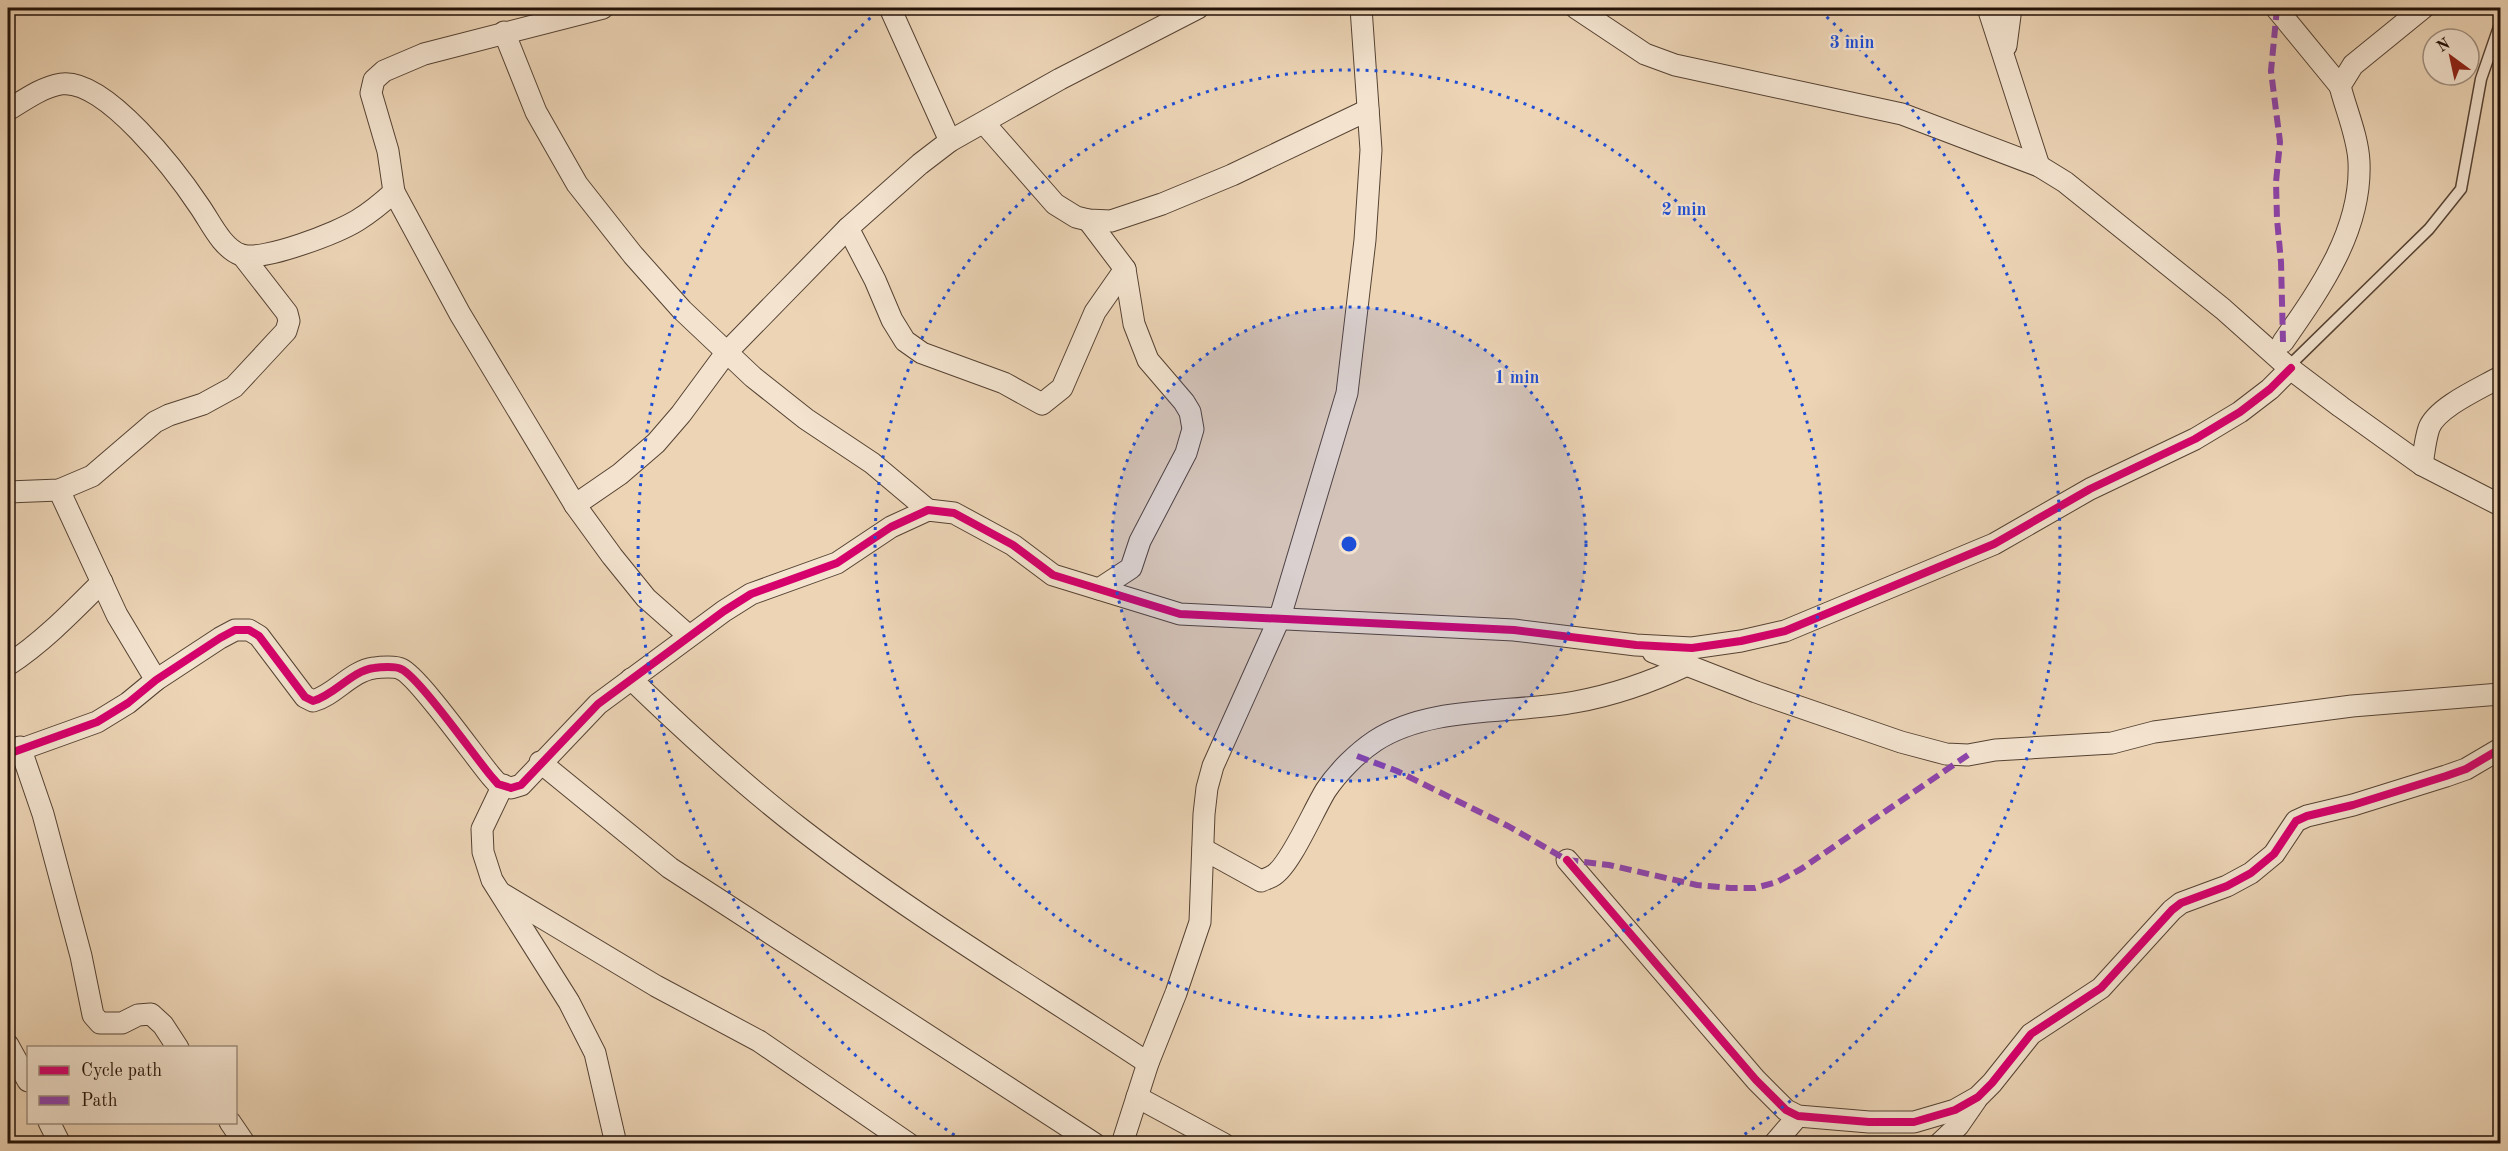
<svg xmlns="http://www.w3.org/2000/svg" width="2508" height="1151" viewBox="0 0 2508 1151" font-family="'Old Standard TT',serif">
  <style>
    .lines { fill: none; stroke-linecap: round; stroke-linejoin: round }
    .service-casing { stroke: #554233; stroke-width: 13 }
    .minor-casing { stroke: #554233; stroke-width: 23 }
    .service { stroke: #f3e3cf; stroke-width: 10 }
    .minor { stroke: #f3e3cf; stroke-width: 21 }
    .quiet { stroke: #8e44ad; stroke-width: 6; stroke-dasharray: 12 6; stroke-linecap: butt }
    .cycleway-casing { stroke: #f3e3cf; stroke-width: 11 }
    .cycleway { stroke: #d6006c; stroke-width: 8 }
    .ring { fill: none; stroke: #1d4ed8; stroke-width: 3; stroke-dasharray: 3 6 }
    .centre { fill: #1d4ed8; stroke: #f3e3cf; stroke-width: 3 }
    .ring-label { font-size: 18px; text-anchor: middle; font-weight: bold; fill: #1d4ed8; stroke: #f3e3cf; stroke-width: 4.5; stroke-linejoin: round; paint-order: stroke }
  </style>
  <rect width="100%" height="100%" fill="#ecd4b5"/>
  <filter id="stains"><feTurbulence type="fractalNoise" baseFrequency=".00333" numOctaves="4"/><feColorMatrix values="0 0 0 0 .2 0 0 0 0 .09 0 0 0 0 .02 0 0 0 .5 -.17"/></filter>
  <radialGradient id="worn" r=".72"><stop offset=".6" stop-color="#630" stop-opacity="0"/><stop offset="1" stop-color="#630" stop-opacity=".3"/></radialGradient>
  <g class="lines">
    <defs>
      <path id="service" d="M2288 367 2429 229 2461 189 2481 79 2500 24"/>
      <g id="minor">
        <path d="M890 8 950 141"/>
        <path d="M1576 8 1645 54 1675 65 1902 114 2039 166 2065 182 2223 309 2288 367 2341 407 2422 465 2500 505"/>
        <path d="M1988 8 2039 166"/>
        <path d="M2276 8 2340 86"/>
        <path d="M504 32 536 112 577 184 633 255 682 310 753 377 806 419 872 463 928 510"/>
        <path d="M2006 46 2011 8"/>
        <path d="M8 110C23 101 42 87 61 84 105 77 178 174 200 207 211 223 222 248 241 255 263 262 339 232 358 220 371 212 383 202 394 192L388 151 371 93 374 80 384 71 424 54 603 8"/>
        <path d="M984 123 1055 204 1076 217 1088 220 1111 221 1162 204 1232 175 1368 110"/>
        <path d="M394 192 460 314 575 505 612 556 646 598 689 636"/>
        <path d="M1088 220 1125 269 1134 324 1148 360 1184 402 1190 412 1193 429 1186 453 1140 541 1131 568 1099 589"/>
        <path d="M848 228 875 280 892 320 905 341 922 353 1004 383 1042 404 1062 388 1095 312 1125 269"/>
        <path d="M2283 342C2320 289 2362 230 2359 162 2358 137 2346 110 2340 86L2353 65 2423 8"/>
        <path d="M2422 465C2424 453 2425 440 2429 428 2437 407 2481 388 2500 377"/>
        <path d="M59 490 117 615 156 680"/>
        <path d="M8 492 59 490 92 476 155 422 169 415 203 404 234 387 286 331 289 321 287 313 242 255"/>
        <path d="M575 505 620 474 656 443 681 414 726 353 848 228 920 164 950 141 1060 79 1198 8"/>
        <path d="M1653 652 1756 692 1901 742 1946 754 1968 755 1995 750 2112 743 2154 732 2352 706 2500 694"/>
        <path d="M8 665C43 642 72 612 102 582"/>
        <path d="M631 679C686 732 741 783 801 829 911 914 1032 986 1148 1063"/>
        <path d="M20 747 43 814 81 956 93 1015 100 1023H122L138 1015 151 1014 163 1025 178 1048"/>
        <path d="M8 754 97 722 128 703 156 680 220 638 235 630H249L259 636 305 697 313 701C335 695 351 671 374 668 380 667 396 666 401 669 418 676 475 757 491 776L498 784 511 788 521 785 598 704 724 611 751 594 837 563 891 527 928 510 954 513 1013 545 1053 575 1180 614 1514 630 1636 645 1692 648 1741 641 1785 631 1994 544 2090 489 2195 439 2240 412 2270 389 2291 368"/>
        <path d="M540 762 670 868 1095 1144"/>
        <path d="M503 785 482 829 483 852 492 880 569 1002 595 1053 616 1144"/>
        <path d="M1203 849 1261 881C1265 879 1270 878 1274 875 1291 864 1314 809 1326 790 1338 772 1357 753 1375 741 1430 705 1511 714 1575 702 1614 695 1651 682 1687 665"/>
        <path d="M1567 860 1756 1080 1786 1110 1798 1116 1869 1122H1914L1955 1110 1978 1097 1992 1083 2031 1034 2101 988 2172 910 2181 903 2227 886 2251 873 2274 854 2296 821 2307 816 2353 805 2446 776 2466 769 2500 749"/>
        <path d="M501 893 656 986 759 1041 909 1144"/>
        <path d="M8 1045 28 1081"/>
        <path d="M1137 1097 1224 1144"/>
        <path d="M49 1122 60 1144"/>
        <path d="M230 1122 245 1144"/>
        <path d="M1122 1144 1148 1063 1176 993 1200 922 1204 814 1207 788 1213 766 1280 617 1347 393 1365 240 1371 150 1361 8"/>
        <path d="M1774 1144 1798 1116"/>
        <path d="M1939 1144 1958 1126 1976 1100"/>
      </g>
    </defs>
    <use href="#service" class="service-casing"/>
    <use href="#minor" class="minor-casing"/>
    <use href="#service" class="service"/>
    <use href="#minor" class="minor"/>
    <g class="quiet">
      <path d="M2277 8 2271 71 2280 142 2276 182 2277 219 2281 262 2283 342"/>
      <path d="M1357 756 1397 771 1508 826 1567 860 1609 865 1697 885 1730 888H1755L1777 882 1801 869 1968 755"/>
    </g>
    <defs>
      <g id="cycleway">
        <path d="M8 754 97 722 128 703 156 680 220 638 235 630H249L259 636 305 697 313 701C335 695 351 671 374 668 380 667 396 666 401 669 418 676 475 757 491 776L498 784 511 788 521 785 598 704 724 611 751 594 837 563 891 527 928 510 954 513 1013 545 1053 575 1180 614 1514 630 1636 645 1692 648 1741 641 1785 631 1994 544 2090 489 2195 439 2240 412 2270 389 2291 368"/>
        <path d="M1567 860 1756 1080 1786 1110 1798 1116 1869 1122H1914L1955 1110 1978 1097 1992 1083 2031 1034 2101 988 2172 910 2181 903 2227 886 2251 873 2274 854 2296 821 2307 816 2353 805 2446 776 2466 769 2500 749"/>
      </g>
    </defs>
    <use href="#cycleway" class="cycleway-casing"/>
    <use href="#cycleway" class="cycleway"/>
  </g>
  <circle cx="1349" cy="544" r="237" fill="#1d4ed8" fill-opacity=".12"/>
  <g class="ring">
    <circle cx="1349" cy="544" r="237"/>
    <circle cx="1349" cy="544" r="474"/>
    <path d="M962 1140A711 711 0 0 1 878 11M1820 11A711 711 0 0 1 1736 1140"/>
  </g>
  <circle cx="1349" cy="544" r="9" class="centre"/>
  <g class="ring-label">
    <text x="1852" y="48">3 min</text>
    <text x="1684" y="215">2 min</text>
    <text x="1517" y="383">1 min</text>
  </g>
  <rect width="2508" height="1151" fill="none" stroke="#ecd4b5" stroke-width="30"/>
  <rect x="9" y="9" width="2490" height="1133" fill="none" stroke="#231208" stroke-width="3"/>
  <rect x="15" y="15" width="2478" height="1121" fill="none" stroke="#231208" stroke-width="1.5"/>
  <rect x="27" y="1046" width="210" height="78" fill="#f3e3cf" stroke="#a08f7f" stroke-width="1.5"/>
  <rect x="39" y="1066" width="30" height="9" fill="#d6006c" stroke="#a08f7f" stroke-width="1.5"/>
  <text x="81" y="1076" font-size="18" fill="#231208">Cycle path</text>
  <rect x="39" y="1096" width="30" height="9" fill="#8e44ad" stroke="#a08f7f" stroke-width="1.5"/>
  <text x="81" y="1106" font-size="18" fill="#231208">Path</text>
  <g transform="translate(2451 57) rotate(327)"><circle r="28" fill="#f3e3cf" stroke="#a08f7f" stroke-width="1.5"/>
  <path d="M0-4.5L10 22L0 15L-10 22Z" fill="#8f2418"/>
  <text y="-9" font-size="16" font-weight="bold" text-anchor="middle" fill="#231208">N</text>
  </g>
  <rect width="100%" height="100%" filter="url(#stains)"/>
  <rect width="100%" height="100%" fill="url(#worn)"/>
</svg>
